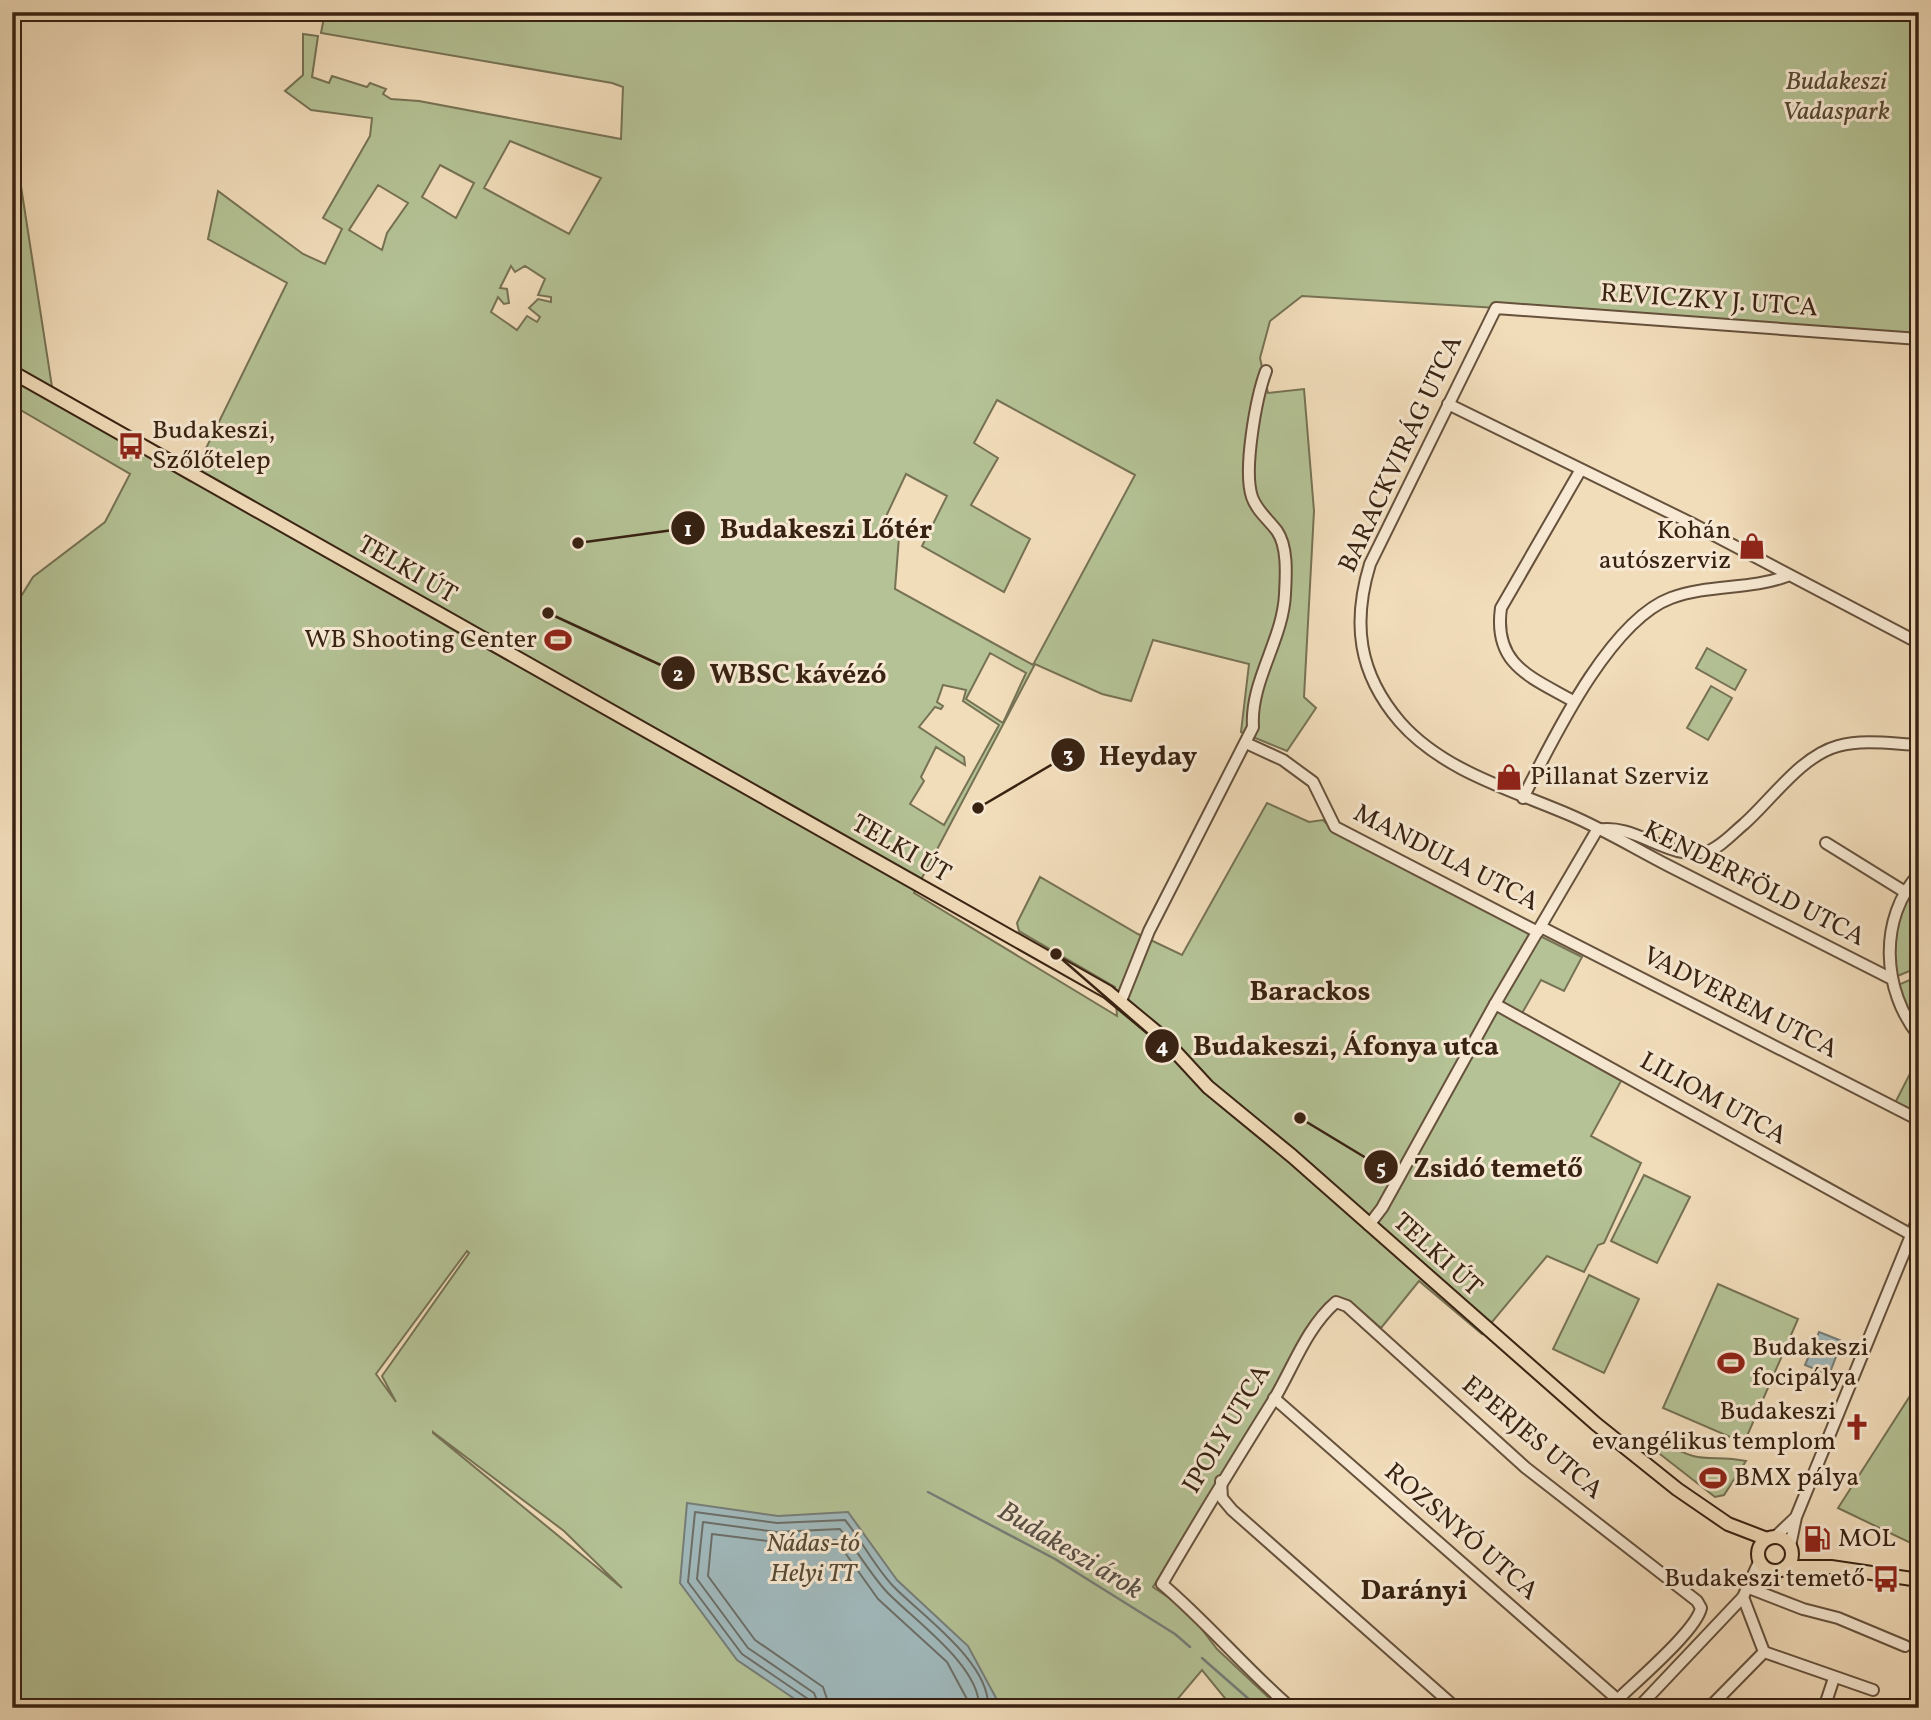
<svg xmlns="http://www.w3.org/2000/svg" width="1931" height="1720" viewBox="0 0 1931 1720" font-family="Vollkorn,serif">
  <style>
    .green { fill: #b4c295; stroke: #767254; stroke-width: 2; fill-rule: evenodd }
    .water { fill: #a0b9bc; stroke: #767d78; stroke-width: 2 }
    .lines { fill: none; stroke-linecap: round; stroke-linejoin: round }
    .shore { stroke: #6c6e67; stroke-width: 2 }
    .stream { stroke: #767d78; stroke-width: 2.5 }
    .minor-casing { stroke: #66513c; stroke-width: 14 }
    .major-casing { stroke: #382212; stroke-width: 16 }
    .minor { stroke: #f7e9d3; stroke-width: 10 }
    .major { stroke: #f2ddbb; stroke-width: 12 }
    .labels { text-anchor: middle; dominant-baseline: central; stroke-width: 6; stroke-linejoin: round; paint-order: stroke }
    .park-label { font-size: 26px; font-style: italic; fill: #574a33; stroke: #f7e9d3 }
    .street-label { font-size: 26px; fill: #382212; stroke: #f7e9d3 }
    .poi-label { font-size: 26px; fill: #382212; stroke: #f7e9d3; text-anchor: start }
    .neighbourhood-label { font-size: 28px; font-weight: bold; fill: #382212; stroke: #f7e9d3 }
    .water-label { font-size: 28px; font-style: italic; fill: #574f45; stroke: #f7e9d3 }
    .leader { fill: none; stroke: #382212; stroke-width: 2.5 }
    .callout-dot { fill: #382212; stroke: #f7e9d3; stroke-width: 2.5 }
    .mark-label { font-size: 21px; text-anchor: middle; font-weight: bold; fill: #fff }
    .callout-label { font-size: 28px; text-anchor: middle; font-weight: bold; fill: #382212; stroke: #f7e9d3; stroke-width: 6; stroke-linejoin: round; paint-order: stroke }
  </style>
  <rect width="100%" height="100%" fill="#f2ddbb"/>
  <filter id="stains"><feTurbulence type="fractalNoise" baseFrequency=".00286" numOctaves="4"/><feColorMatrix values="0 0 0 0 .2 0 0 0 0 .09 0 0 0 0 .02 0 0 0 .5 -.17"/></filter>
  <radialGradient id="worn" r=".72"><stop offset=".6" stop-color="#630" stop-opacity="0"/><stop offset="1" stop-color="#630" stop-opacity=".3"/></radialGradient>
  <g class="green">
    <path d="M325 12H1919V334L1302 296 1270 321 1260 358 1268 393 1304 389 1314 511 1304 697 1316 708 1287 751 1241 732 1249 664 1153 640 1131 701 1102 694 1035 664 914 893 1117 1016 1115 987 1019 931 1017 923 1040 877 1138 934 1182 955 1267 803 1309 822 1323 820 1336 833 1582 957 1564 991 1541 980 1517 1022 1621 1081 1591 1136 1641 1163 1604 1243 1598 1245 1584 1272 1547 1256 1482 1334 1419 1281 1381 1328C1365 1315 1347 1292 1326 1303L1153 1587 1187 1610 1217 1649 1280 1708H1233L1202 1670 1170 1708H12V611L33 577 105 522 130 474 12 405V128L54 400 190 481 287 283 208 239 218 191 303 254 325 264 342 229 323 218 370 136 372 118 311 110 285 91 303 75V34L318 36 312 77 329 83 332 76 367 87 370 83 386 89 383 94 391 99 419 101 621 139 623 87 612 83 321 33ZM510 141 601 178 569 234 484 188ZM440 165 474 183 456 218 422 197ZM378 185 408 203 387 233 382 250 349 230ZM511 266 515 272 525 266 545 279 538 295 551 297V302L538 299 529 308 540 317 537 322 527 316 517 330 491 312 498 297 504 304 509 303 507 289 500 288ZM997 400 1135 475 1033 665 895 589 899 537 881 527 906 474 947 496 922 546 1004 592 1030 539 971 505 998 458 974 443ZM990 653 1026 673 1003 723 966 699ZM943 685 966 690 963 701 999 725 944 825 910 804 924 781 921 777 936 747 965 765 964 757 919 727 935 707 941 709 943 706 937 702ZM467 1251 469 1253 382 1376 396 1402 376 1374ZM433 1432 564 1531 622 1588 433 1433Z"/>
    <path d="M1707 648 1746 670 1735 690 1696 668Z"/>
    <path d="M1711 686 1732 698 1708 740 1687 728Z"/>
    <path d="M1919 883V967L1895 977C1889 948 1899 906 1919 883Z"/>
    <path d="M1919 976V1030L1910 1018 1898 985Z"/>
    <path d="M1919 1056V1115L1895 1103Z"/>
    <path d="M1644 1175 1690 1197 1657 1263 1611 1241Z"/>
    <path d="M1589 1275 1639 1299 1604 1373 1553 1349Z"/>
    <path d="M1718 1284 1798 1319 1744 1443 1663 1408Z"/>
    <path d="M1919 1382V1547L1838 1508Z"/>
    <path d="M1665 1442C1700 1466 1710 1454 1746 1461L1724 1495 1715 1497 1656 1451Z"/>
  </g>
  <g class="water">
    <path d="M1819 1332 1842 1341 1829 1375 1805 1365Z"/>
    <path d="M687 1503 778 1516 848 1512 897 1580 968 1646 996 1698 994 1708H808L737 1660 680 1583Z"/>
  </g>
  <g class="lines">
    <g class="shore">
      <path d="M811 1708 808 1699 742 1654 688 1582 695 1512 777 1523 845 1520C862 1541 875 1567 893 1586 921 1615 991 1663 988 1708"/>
      <path d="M820 1708 814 1693 748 1648 697 1579 703 1522 776 1532 840 1529C856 1549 869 1572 886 1591 912 1619 981 1666 979 1708"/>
      <path d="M830 1708 823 1687 755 1640 708 1576 712 1534 775 1542 836 1540 878 1599 947 1662 968 1701V1708"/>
    </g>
    <g class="stream">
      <path d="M928 1492 1055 1559 1175 1634 1190 1647"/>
      <path d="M1202 1658 1259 1708"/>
    </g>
    <defs>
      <g id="minor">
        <path d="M1448 404 1691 523 1919 643"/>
        <path d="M1573 701C1531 677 1493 665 1501 608L1580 471"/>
        <path d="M1246 743 1283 760 1313 782 1335 827 1538 932"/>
        <path d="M1523 798C1552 741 1609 621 1671 598 1709 584 1750 590 1787 576"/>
        <path d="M1597 830C1635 822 1668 861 1706 852 1720 848 1733 833 1744 824 1772 799 1801 756 1838 746 1864 739 1893 744 1919 745"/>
        <path d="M1826 843 1905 892"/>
        <path d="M1919 874C1878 918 1882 991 1919 1036"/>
        <path d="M1541 927 1919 1120"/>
        <path d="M1890 978C1816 941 1743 903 1669 866 1636 849 1603 829 1570 815 1512 790 1443 771 1400 722 1358 673 1352 623 1370 564L1496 308 1919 339"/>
        <path d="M1121 1001 1149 931 1253 727C1250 681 1283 640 1285 594 1286 575 1288 547 1277 531 1268 519 1257 511 1252 497 1243 470 1256 398 1266 371"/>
        <path d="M1495 1004 1919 1239"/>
        <path d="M1369 1225 1382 1208 1495 1004 1597 830"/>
        <path d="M1274 1398 1617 1699"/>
        <path d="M1221 1481 1222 1498 1232 1510 1456 1708"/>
        <path d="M1775 1537 1794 1519"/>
        <path d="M1790 1546 1796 1517 1919 1216"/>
        <path d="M1749 1588 1803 1609 1838 1618 1905 1646"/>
        <path d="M1749 1588 1773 1571"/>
        <path d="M1764 1652 1873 1690"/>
        <path d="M1291 1708C1246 1669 1208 1623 1162 1584 1198 1522 1235 1462 1273 1401 1293 1368 1306 1328 1336 1302L1347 1306 1526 1468 1697 1601 1701 1608C1696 1632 1629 1687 1609 1708"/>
        <path d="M1638 1708 1743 1597 1759 1562"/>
        <path d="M1709 1708 1764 1652 1743 1597"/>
        <path d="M1824 1708 1834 1678"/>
      </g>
      <g id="major">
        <path d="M12 372 1108 992 1160 1035 1208 1087 1292 1156 1596 1424 1677 1489 1728 1524 1767 1539"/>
        <circle cx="1775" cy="1554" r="17"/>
        <path d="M1786 1567H1831L1919 1580"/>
      </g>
    </defs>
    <use href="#minor" class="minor-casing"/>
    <use href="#major" class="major-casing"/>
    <use href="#minor" class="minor"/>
    <use href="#major" class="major"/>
  </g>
  <defs>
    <symbol id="bus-bare" viewBox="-9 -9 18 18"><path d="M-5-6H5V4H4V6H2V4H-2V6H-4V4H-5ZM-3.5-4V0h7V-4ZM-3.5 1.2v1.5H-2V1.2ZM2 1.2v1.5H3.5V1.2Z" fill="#8f2418" stroke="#f7e9d3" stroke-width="2.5" paint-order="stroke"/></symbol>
    <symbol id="shop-bare" viewBox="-9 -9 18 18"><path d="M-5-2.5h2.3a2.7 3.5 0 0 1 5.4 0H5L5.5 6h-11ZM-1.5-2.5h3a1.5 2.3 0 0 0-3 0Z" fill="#8f2418" stroke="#f7e9d3" stroke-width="2.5" paint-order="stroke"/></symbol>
    <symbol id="stadium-bare" viewBox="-9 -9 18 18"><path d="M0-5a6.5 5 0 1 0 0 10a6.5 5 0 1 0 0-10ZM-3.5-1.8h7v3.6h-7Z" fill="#8f2418" stroke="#f7e9d3" stroke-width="2.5" paint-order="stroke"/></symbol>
    <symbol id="church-bare" viewBox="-9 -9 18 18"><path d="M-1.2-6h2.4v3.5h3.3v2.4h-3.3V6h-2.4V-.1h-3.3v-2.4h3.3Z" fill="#8f2418" stroke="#f7e9d3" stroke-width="2.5" paint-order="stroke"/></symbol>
    <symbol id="fuel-bare" viewBox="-9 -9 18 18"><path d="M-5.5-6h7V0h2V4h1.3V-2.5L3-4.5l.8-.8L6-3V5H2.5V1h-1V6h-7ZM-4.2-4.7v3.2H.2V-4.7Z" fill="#8f2418" stroke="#f7e9d3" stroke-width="2.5" paint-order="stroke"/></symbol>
  </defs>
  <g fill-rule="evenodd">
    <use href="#bus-bare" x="112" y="427" width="38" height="38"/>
    <use href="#shop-bare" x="1733" y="527" width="38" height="38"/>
    <use href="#stadium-bare" x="539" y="621" width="38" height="38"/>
    <use href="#shop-bare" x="1490" y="758" width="38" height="38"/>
    <use href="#stadium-bare" x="1712" y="1344" width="38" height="38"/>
    <use href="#church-bare" x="1838" y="1408" width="38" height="38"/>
    <use href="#stadium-bare" x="1694" y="1459" width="38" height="38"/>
    <use href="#fuel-bare" x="1798" y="1520" width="38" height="38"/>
    <use href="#bus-bare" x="1867" y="1560" width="38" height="38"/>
  </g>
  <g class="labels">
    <g class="park-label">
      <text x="1836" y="82">Budakeszi<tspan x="1836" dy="30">Vadaspark</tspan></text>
      <text x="813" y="1544">Nádas-tó<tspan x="813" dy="30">Helyi TT</tspan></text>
    </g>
    <g class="street-label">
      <text transform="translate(1709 301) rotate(4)">REVICZKY J. UTCA</text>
      <text transform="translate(1401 454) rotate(-65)">BARACKVIRÁG UTCA</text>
      <text transform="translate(407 570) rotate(30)">TELKI ÚT</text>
      <text transform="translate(901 849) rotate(30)">TELKI ÚT</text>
      <text transform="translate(1446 858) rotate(27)">MANDULA UTCA</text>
      <text transform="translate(1754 884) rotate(27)">KENDERFÖLD UTCA</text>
      <text transform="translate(1740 1003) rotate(27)">VADVEREM UTCA</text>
      <text transform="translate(1713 1099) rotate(29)">LILIOM UTCA</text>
      <text transform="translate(1437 1255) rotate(42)">TELKI ÚT</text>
      <text transform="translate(1227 1429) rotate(-59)">IPOLY UTCA</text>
      <text transform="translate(1532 1438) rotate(40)">EPERJES UTCA</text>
      <text transform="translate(1461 1532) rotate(41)">ROZSNYÓ UTCA</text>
    </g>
    <g class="poi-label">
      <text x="152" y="431">Budakeszi,<tspan x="152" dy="30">Szőlőtelep</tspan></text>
      <text x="1731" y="531" text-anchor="end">Kohán<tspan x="1731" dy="30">autószerviz</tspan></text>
      <text x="537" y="640" text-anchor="end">WB Shooting Center</text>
      <text x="1530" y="777">Pillanat Szerviz</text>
      <text x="1752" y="1348">Budakeszi<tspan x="1752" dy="30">focipálya</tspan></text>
      <text x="1836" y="1412" text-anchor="end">Budakeszi<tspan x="1836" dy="30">evangélikus templom</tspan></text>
      <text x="1734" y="1478">BMX pálya</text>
      <text x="1838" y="1539">MOL</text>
      <text x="1865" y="1579" text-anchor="end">Budakeszi temető</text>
    </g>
    <g class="neighbourhood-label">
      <text x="1310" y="992">Barackos</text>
      <text x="1414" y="1591">Darányi</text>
    </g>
    <g class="water-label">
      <text transform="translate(1070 1551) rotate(31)">Budakeszi árok</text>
    </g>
  </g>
  <path class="leader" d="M578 543L688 528M548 613L678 673M978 808L1068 755M1056 954L1162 1046M1300 1118L1381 1167"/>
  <g class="callout-dot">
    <circle cx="578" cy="543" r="7"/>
    <circle cx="548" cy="613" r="7"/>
    <circle cx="978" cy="808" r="7"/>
    <circle cx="1056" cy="954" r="7"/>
    <circle cx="1300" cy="1118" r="7"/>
    <circle cx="688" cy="528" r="18"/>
    <circle cx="678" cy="673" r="18"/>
    <circle cx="1068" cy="755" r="18"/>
    <circle cx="1162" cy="1046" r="18"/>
    <circle cx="1381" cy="1167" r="18"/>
  </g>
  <g class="mark-label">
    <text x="688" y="536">1</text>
    <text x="678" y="681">2</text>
    <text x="1068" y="762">3</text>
    <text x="1162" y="1053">4</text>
    <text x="1381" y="1175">5</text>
  </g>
  <g class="callout-label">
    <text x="826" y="538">Budakeszi Lőtér</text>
    <text x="798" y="683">WBSC kávézó</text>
    <text x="1148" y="765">Heyday</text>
    <text x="1346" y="1055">Budakeszi, Áfonya utca</text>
    <text x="1498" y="1177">Zsidó temető</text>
  </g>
  <rect width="1931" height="1720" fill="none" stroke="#f2ddbb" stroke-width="42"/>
  <rect x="14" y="14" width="1903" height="1692" fill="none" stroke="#382212" stroke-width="3.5"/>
  <rect x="21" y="21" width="1889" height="1678" fill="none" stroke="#382212" stroke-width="2"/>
  <rect width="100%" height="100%" filter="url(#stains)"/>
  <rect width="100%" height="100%" fill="url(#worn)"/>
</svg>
